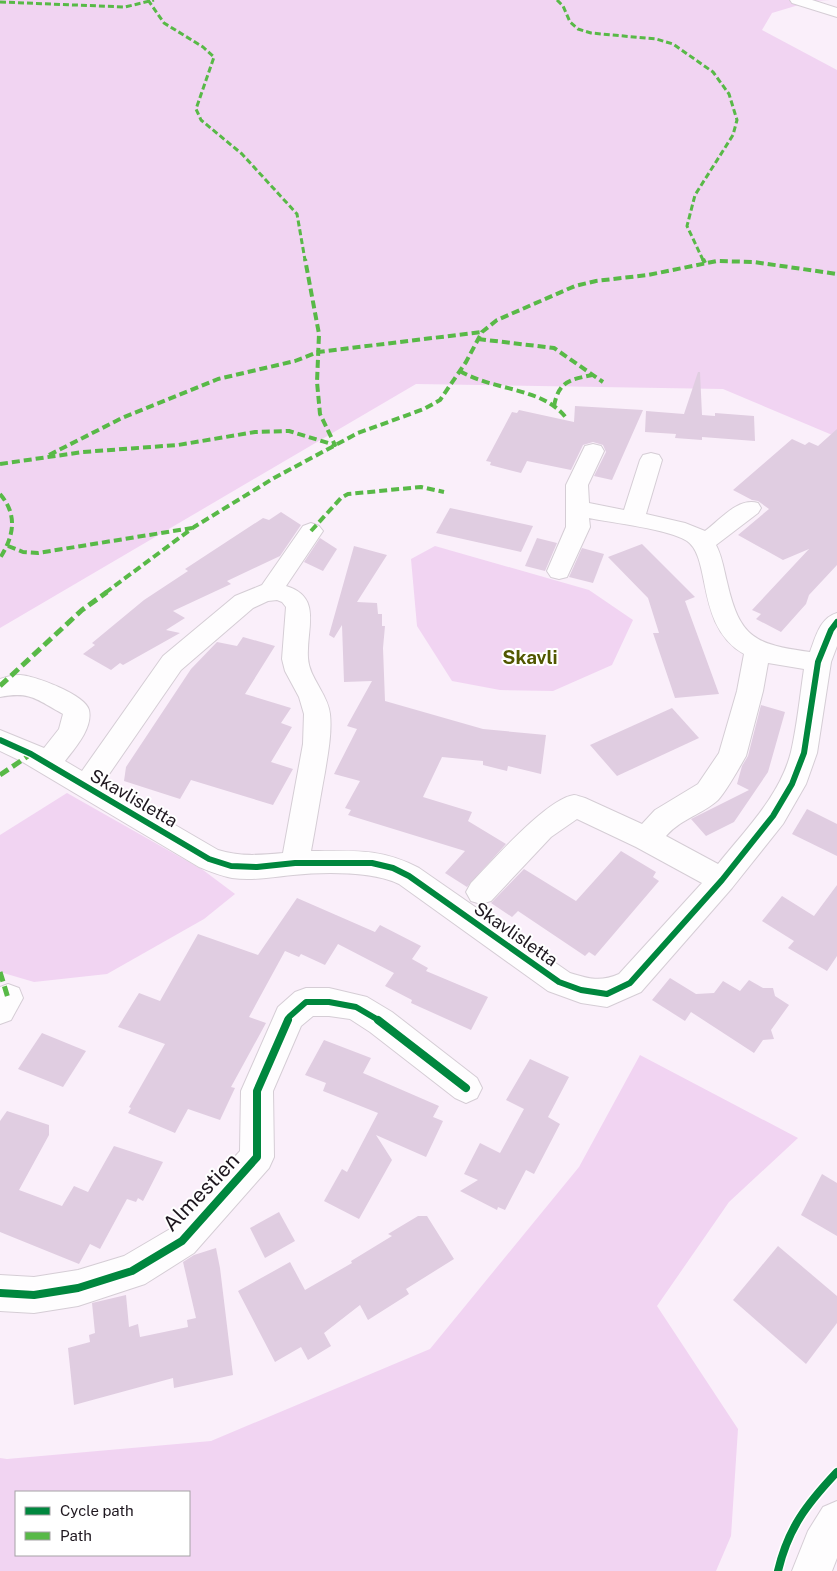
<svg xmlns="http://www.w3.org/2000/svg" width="837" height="1571" font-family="'Public Sans',sans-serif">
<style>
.green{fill:#f1d4f2;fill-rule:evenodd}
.building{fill:#e0cde1}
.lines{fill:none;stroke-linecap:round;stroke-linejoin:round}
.minor-casing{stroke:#d5cdd5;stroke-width:2}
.minor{fill:#fefdfe;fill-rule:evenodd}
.quiet-far2{stroke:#58b947;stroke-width:3;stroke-dasharray:6 3;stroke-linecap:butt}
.quiet-far1{stroke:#58b947;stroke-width:4;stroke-dasharray:8 4;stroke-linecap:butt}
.quiet{stroke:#58b947;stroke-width:5;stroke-dasharray:10 5;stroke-linecap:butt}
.cycleway-far1-casing{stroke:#fff;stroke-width:9}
.cycleway-casing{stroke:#fff;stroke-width:11}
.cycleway-far1{stroke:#00873e;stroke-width:6}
.cycleway{stroke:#00873e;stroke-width:8}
.labels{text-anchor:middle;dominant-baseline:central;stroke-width:4;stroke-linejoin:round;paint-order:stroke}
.street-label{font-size:18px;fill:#1e171f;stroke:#fff}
.neighbourhood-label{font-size:19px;font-weight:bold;fill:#515700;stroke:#fff}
.near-street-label{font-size:21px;fill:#1e171f;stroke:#fff}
</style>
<rect width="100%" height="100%" fill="#faeffa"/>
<g class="green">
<polygon points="0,0 830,0 812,1 772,13 762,30 837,70 837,437 723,389 416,384 0,628"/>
<polygon points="435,546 589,590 633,620 612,665 553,691 500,690 452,681 417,626 411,559"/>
<polygon points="67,793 203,870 235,894 204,919 107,974 34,982 0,972 0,835"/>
<path d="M640 1055 798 1138 729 1202 657 1306 738 1429 731 1536 716 1571H0V1458L7 1459 211 1441 430 1349 579 1167ZM16 1492H189V1555H16Z"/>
</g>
<g class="building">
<polygon points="698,372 700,372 702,415 715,416 715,413 754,416 755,441 702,437 702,440 675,438 676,434 645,432 646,411 684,414"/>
<polygon points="575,406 643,410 612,480 594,476 606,452 603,445 593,442 583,445 571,470 527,461 521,473 490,465 491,462 486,461 512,412 517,413 519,410 574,422"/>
<polygon points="837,429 837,565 809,595 806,604 781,632 756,619 761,614 752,610 809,549 783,560 738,535 769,509 758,501 752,500 733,490 792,439 805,445 809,442 818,446"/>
<polygon points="450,508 492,517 533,526 521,552 436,533"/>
<polygon points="281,512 301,525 280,556 227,581 231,584 173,611 185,618 166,630 180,633 123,665 120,663 111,670 83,654 95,645 92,643 144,600 188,571 185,569 263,518 269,520"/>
<polygon points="320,538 337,549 323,571 304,562"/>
<polygon points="537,538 557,543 545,571 525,566"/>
<polygon points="642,544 695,597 685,601 719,694 675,698 653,633 659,633 648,598 608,557"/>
<polygon points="354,546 387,555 357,602 377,603 378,614 382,614 382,626 385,626 383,648 385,701 483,729 546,735 541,774 508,766 507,771 483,765 483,761 442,757 423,797 472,812 468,821 506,844 467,887 445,873 465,851 348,815 351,810 345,808 360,781 334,774 357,729 347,726 372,681 344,682 342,625 334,638 329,635"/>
<polygon points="582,548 604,554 593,583 569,577"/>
<polygon points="243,637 275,646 245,694 291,708 281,723 292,727 271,762 293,769 273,805 191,780 180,799 124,781 126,767 191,669 217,642 237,646"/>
<polygon points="761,705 785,712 768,772 734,822 706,836 691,819 749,790 737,784 742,766 748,756"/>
<polygon points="672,708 699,738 617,776 590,745"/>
<polygon points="807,809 837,824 837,856 792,834"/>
<polygon points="621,851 656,872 653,877 659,881 595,956 589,952 585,956 518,911 512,917 491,903 524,869 576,901"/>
<polygon points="837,885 837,956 827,971 788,948 794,941 762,921 782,896 814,916"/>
<polygon points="297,898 375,932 380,925 421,946 412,959 428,968 426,971 488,997 471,1030 411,1003 412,1000 385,986 394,973 338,944 325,965 301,954 299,957 285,951 249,1017 266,1023 231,1087 235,1088 220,1120 188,1109 175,1133 128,1113 131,1108 129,1107 165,1044 118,1027 139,993 160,1001 198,934 258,955"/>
<polygon points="670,978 696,994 714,993 723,981 740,991 749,980 763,988 773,988 775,996 789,1005 771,1030 774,1039 763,1040 754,1053 691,1012 685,1021 652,1000"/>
<polygon points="42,1033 86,1051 63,1087 18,1069"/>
<polygon points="324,1040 371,1058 363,1073 439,1106 433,1117 443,1121 426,1157 376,1135 392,1160 359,1219 324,1201 342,1169 347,1172 378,1113 323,1091 326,1083 305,1075"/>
<polygon points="530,1059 569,1077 548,1117 560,1124 534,1174 526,1170 505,1210 498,1207 497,1210 460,1191 478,1180 464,1174 480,1143 500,1153 524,1109 506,1100"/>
<polygon points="7,1111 49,1125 49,1135 19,1190 62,1206 74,1186 88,1192 114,1146 163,1162 143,1201 138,1198 136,1202 127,1199 100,1249 90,1244 79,1264 0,1232 0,1121"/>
<polygon points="822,1174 837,1183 837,1236 801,1215"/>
<polygon points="279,1212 295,1241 265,1258 250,1228"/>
<polygon points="418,1216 427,1216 454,1259 406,1289 409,1294 368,1320 360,1305 324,1333 331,1346 308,1360 301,1347 275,1362 238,1291 290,1262 305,1290 352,1263 351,1261 392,1236 388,1234"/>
<polygon points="778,1246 837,1296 837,1323 806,1364 733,1300"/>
<polygon points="216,1248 220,1268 233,1375 174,1388 173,1378 74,1405 68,1348 90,1342 89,1335 95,1333 92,1303 126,1295 129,1327 138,1324 140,1337 188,1327 187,1320 196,1318 183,1262 194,1255"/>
</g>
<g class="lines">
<defs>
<g id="minor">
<polygon points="790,0 812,0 837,8 837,17 792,3"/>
<path d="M593 444 601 446 604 451 588 485 589 503 624 510 640 460 643 455 651 453 659 455 662 460 646 514 685 523 705 531C720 520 738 497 758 503L761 508 758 513 716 545C722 556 724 570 727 582 740 639 755 644 810 652 816 636 820 618 837 613V646L831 662 817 753 806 784 783 824 732 888 641 992 607 1007 581 1003 548 991 399 884C372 871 323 872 293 875 273 877 252 881 232 878 221 876 209 871 199 867L21 761 0 751V730L44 748 59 729 63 714C37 700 31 691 0 697V679C6 677 13 675 19 675 34 675 86 695 89 710 93 728 75 748 65 761L82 771 163 656 235 596 262 585 303 526 311 523 319 526 323 531 286 586C323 597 306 629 308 658 309 678 328 694 330 714 332 733 328 753 325 772 320 798 316 825 311 851 353 851 381 848 419 868L570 973C589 979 601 982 619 974L702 883 636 847 577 819 551 837 491 901 481 904 471 901 466 892 471 883C491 863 546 799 574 795 577 795 581 797 585 798L642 824 655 810 698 784 719 753 737 691 744 654C695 626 712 558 687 541 668 529 613 523 589 518L590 527 567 577 559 579 551 577 547 571 566 527V485L585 446ZM277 600 282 602 286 607 282 659 285 671 299 697 304 714 303 744 283 853C261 855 240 857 218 850L103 783 181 670 253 608 268 601ZM768 663 804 669C800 696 797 726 791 752 780 796 745 830 718 864L666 836C682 818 703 814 718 800 727 790 739 768 746 756L763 691Z"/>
<polygon points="8,984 19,988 23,998 11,1020 0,1024 0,987"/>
<polygon points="306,988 329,988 367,997 392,1012 477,1078 482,1088 477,1098 466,1103 455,1098 370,1032 350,1019 329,1016 313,1016 301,1026 273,1091 274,1157 269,1168 194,1253 145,1284 78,1306 34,1313 0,1311 0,1275 34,1277 78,1270 124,1256 170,1229 240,1151 241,1091 278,1007 295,992"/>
<polygon points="837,1501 837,1558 832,1571 792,1571 808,1531 823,1507"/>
</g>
</defs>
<use href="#minor" class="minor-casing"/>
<use href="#minor" class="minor"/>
<g class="quiet-far2">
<polyline points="148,0 164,23 203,47 214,57 196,109 201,120 242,154 297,214 305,260"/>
<polyline points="557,0 563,6 570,22 578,29 591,33 656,39 673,44 713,72 729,94 737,120 733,135 695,195 687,226 703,260"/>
<polyline points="0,2 125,7 154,0"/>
</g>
<g class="quiet-far1">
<polyline points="703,259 705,263"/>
<polyline points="478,339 554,348 603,382"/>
<path d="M460 371C493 391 544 387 567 419"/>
<path d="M554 406C559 381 569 380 592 375"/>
<polyline points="49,455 122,418 218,379 295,361 318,352 482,332"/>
<polyline points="0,464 83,452 178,445 255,432 289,431 335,445 320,414 317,382 319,334 305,259"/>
<path d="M0 494C18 515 14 536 0 558"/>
<polyline points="311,531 341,498 348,494 421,487 444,492"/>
<polyline points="8,546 23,552 38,553 192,528"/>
<polyline points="105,593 194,527 274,478 358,433 424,409 440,400 466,362 482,332 497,320 575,286 596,281 648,275 717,261 754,262 837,274"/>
</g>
<g class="quiet">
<polyline points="0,686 82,610 107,592"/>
<polyline points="0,775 31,754"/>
<polyline points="0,972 8,998"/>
</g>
<defs>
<g id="cycleway-far1">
<polyline points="0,740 31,754 209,859 231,866 257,867 295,863 372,863 393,868 409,876 559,982 581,990 607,994 630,983 722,880 773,816 792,784 804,753 818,662 831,630 837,622"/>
<polyline points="287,1021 289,1017 306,1002 329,1002 356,1007 380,1021"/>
</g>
<g id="cycleway">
<polyline points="378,1020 466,1088"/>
<polyline points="0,1293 34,1295 78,1288 132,1271 182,1241 257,1157 257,1091 288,1020"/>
<path d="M778 1571C788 1528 807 1504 837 1472"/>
</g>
</defs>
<use href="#cycleway-far1" class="cycleway-far1-casing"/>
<use href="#cycleway" class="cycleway-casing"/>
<use href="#cycleway-far1" class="cycleway-far1"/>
<use href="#cycleway" class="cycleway"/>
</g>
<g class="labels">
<g class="street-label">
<text transform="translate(134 798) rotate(30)">Skavlisletta</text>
<text transform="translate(516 934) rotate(35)">Skavlisletta</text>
</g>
<g class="neighbourhood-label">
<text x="530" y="657">Skavli</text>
</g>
<g class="near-street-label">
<text transform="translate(201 1192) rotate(-46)">Almestien</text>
</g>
</g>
<rect x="15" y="1491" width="175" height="65" fill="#ffffff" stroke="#a5a2a5"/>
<rect x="25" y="1507" width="25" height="8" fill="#00873e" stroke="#a5a2a5"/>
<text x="60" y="1516" font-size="15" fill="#1e171f">Cycle path</text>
<rect x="25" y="1532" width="25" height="8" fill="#58b947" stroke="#a5a2a5"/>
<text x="60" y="1541" font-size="15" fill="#1e171f">Path</text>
</svg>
